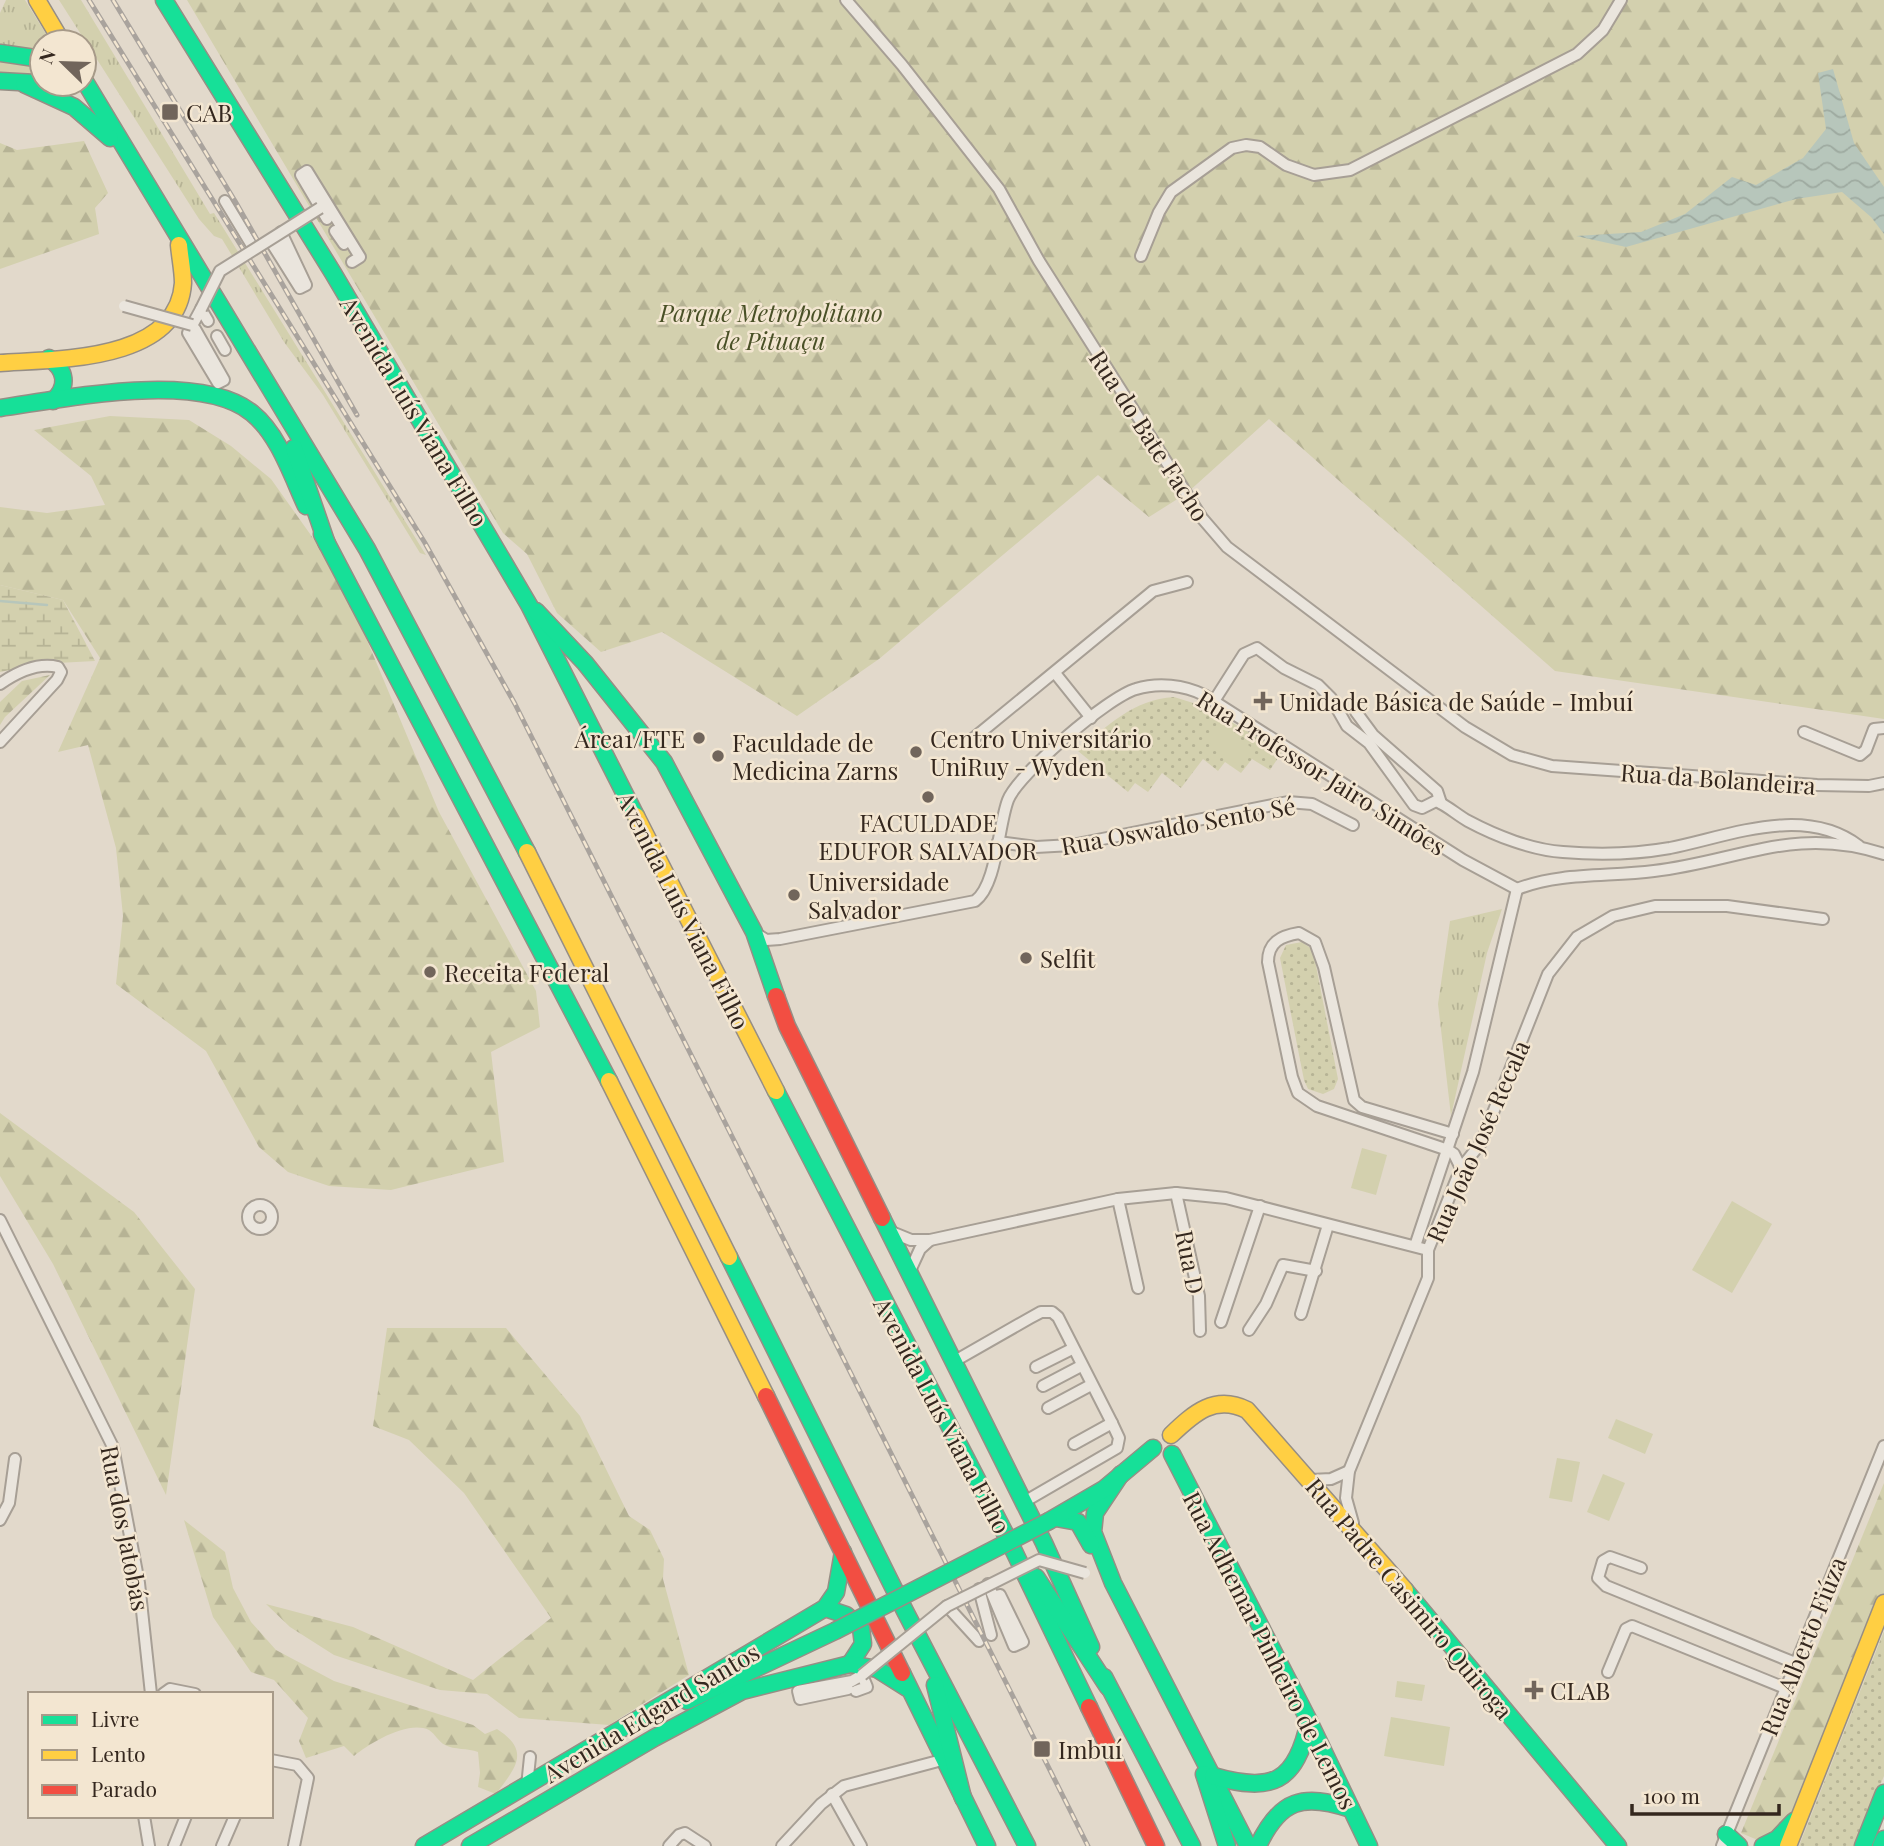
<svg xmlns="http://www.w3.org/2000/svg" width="1884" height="1846" font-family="'Playfair Display',serif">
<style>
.grass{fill:url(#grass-tufts)}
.forest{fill:url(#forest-firs)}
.wetland{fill:url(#wetland-marsh)}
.park{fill:url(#park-dots)}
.pitch{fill:#d3d0ae}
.water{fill:url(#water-waves)}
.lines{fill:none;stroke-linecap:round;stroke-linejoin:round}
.stream{stroke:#b7c6bb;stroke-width:2.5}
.street-casing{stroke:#a79f95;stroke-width:14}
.fast-casing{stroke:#968e85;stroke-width:19}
.slow-casing{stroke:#968e85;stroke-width:19}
.jam-casing{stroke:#968e85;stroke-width:19}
.street{stroke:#eae5dd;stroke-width:10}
.fast{stroke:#16e098;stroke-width:16}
.slow{stroke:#ffcf43;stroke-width:16}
.jam{stroke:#f24e42;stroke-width:16}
.rail-casing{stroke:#a9a39d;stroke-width:5}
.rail{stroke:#f3e6d1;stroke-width:2.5;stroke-dasharray:8;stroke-linecap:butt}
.street-bridge-casing{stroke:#a79f95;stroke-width:14;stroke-linecap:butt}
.fast-bridge-casing{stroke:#968e85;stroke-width:19;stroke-linecap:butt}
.street-bridge{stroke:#eae5dd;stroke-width:10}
.fast-bridge{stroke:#16e098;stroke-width:16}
.poi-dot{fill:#71655b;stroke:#f3e6d1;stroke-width:2.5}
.labels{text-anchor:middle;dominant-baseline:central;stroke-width:5;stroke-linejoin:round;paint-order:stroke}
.poi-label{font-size:24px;fill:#34271e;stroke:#f3e6d1;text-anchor:start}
.park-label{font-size:24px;font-style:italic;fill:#495026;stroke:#f3e6d1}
.street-label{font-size:24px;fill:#34271e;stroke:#f3e6d1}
</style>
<defs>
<pattern id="grass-tufts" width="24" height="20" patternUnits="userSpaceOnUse" patternTransform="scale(1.75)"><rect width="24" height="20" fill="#d3d0ae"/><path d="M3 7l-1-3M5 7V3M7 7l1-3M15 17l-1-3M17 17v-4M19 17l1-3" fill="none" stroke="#b6b395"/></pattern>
<pattern id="forest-firs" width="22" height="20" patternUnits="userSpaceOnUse" patternTransform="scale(1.75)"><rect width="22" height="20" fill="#d3d0ae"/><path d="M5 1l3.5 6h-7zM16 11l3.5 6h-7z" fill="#b6b395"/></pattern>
<pattern id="wetland-marsh" width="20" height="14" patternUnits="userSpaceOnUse" patternTransform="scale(1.75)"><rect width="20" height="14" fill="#d3d0ae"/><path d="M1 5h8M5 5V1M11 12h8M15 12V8" fill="none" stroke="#b6b395"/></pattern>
<pattern id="park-dots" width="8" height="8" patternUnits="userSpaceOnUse" patternTransform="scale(1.75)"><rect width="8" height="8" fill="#d3d0ae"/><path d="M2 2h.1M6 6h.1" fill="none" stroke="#b6b395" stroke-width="1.8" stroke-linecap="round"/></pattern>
<pattern id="water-waves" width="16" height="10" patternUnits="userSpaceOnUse" patternTransform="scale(1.75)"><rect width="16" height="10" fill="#b7c6bb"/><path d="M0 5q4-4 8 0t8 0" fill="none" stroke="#9eaaa0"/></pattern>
</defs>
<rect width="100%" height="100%" fill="#e2d9cb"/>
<g class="grass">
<polygon points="6,0 25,0 51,42 42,42 42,50 0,45 0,13"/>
<polygon points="59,0 81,0 210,214 214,213 426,555 420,553 323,395 284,342 222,239 214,236 199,219"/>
<polygon points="0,59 42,65 42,81 0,75"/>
<polygon points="1502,909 1487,953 1451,1116 1438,1004 1450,921"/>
</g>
<g class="forest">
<polygon points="187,0 1884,0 1884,719 1555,671 1269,419 1187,493 1149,517 1098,475 879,659 797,716 662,632 601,652 557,613 527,554 503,533"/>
<polygon points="84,141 108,193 95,208 99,234 0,269 0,143 17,150"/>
<polygon points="110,416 189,420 231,446 271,479 320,548 361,626 439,812 536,991 540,1027 491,1052 504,1162 391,1190 329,1186 288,1172 259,1147 206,1051 116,984 123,916 116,848 88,745 58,752 100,658 63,600 0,585 0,507 47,513 105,505 91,476 34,430"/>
<polygon points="50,675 5,717 0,725 0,702 22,681"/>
<polygon points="0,1113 134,1212 195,1289 166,1495 53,1264 0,1176"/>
<polygon points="387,1328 506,1328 580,1416 629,1516 650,1530 664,1559 663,1579 689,1675 609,1725 519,1718 487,1694 440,1690 334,1655 290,1627 266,1604 353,1627 473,1680 551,1618 464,1493 409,1440 373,1426"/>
<polygon points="1884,1483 1884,1599 1796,1807 1776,1833 1760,1841 1741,1833"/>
<path d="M184 1520 225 1552 233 1588 251 1622 276 1650 334 1681 473 1725 485 1734 497 1729C531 1751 516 1767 496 1794L478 1787 480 1773 478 1752C468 1748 454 1750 445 1745 439 1742 435 1734 429 1730 408 1720 370 1743 354 1756L344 1746 306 1758 299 1741 308 1718 274 1680 251 1672 213 1617Z"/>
</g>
<polygon class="wetland" points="0,585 63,600 95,661 39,664 0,672"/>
<g class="park">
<path d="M1174 697 1206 707 1282 752 1270 770 1252 759 1241 773 1225 762 1218 771 1203 759 1181 788 1162 773 1148 792 1135 783 1128 792 1078 751C1108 725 1133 700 1174 697Z"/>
<polygon points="1302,942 1313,950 1338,1079 1334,1089 1323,1094 1308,1089 1304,1080 1280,958 1286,945"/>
<polygon points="1884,1631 1884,1776 1855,1846 1799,1846"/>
</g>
<g class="pitch">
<polygon points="1219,723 1252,748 1239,766 1206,740"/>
<polygon points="1362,1148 1387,1155 1376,1195 1351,1188"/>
<polygon points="1732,1201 1772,1224 1732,1293 1692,1270"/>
<polygon points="1616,1419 1653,1434 1645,1454 1608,1438"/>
<polygon points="1557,1458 1580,1462 1572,1502 1549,1498"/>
<polygon points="1603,1474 1625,1483 1609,1521 1587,1512"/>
<polygon points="1397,1681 1425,1685 1422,1701 1395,1697"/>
<polygon points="1391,1717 1450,1727 1444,1766 1384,1756"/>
</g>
<polygon class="water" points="1833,69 1854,143 1884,187 1884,234 1871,217 1842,192 1796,199 1626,247 1576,236 1641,232 1685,214 1732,177 1756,185 1803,158 1826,129 1818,73"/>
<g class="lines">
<polyline class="stream" points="0,601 47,605"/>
<defs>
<g id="street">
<polyline points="846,0 902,65 999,189 1039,261 1202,518 1227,547 1465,727 1512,755 1552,766 1817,785 1869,786 1884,783"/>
<polyline points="225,201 254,249"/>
<polyline points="327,219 301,175 307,171 360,257 352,262"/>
<polyline points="335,231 344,244"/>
<polyline points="281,232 306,285 300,288 273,245 279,242 297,275"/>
<polyline points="1141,256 1159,212 1171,192 1232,148 1246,145 1260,147 1286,165 1314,175 1350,170 1577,54 1603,30 1621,0"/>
<polyline points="201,309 188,333 218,383 224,380 195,329 191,332 215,373"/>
<polyline points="201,309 208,321"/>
<polyline points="217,336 225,350"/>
<polyline points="1055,673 1091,718"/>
<path d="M0 684C17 672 37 662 58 667L61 672 57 680 0 742"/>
<path d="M1214 701 1244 654 1257 648 1284 668 1318 685 1331 698 1347 726 1369 743 1414 805 1422 808 1436 801C1448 806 1457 815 1468 821 1496 836 1532 850 1563 852 1598 855 1636 854 1670 848 1730 836 1804 804 1859 846"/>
<polyline points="1356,712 1373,735 1437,791 1441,803"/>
<polyline points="1804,732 1860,755 1866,750 1874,729 1884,728"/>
<polyline points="969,742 1153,591 1187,582"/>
<polyline points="998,842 1036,847 1072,845 1288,802 1312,804 1353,825"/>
<path d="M1517 889C1561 872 1608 877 1654 871 1739 861 1795 825 1884 854"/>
<path d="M754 932 766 940 780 939 975 901C997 885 998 826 1008 800 1018 774 1108 697 1136 689 1158 682 1184 685 1204 695L1463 860 1517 889"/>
<path d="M1453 1134 1362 1107 1354 1100 1324 967 1315 942 1299 933C1281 936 1268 942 1268 962L1292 1077 1298 1093 1317 1106 1448 1150 1454 1154 1461 1168"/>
<polyline points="1176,1193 1199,1296 1200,1331"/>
<polyline points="1118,1199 1138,1288"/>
<circle cx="260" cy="1217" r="12"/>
<polyline points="0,1220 113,1447 139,1583 151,1694"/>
<polyline points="889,1231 911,1240 930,1240 1118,1199 1176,1193 1226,1198 1428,1250"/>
<polyline points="1415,1246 1473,1072 1517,889"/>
<polyline points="909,1273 920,1249 930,1240"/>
<polyline points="1301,1314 1328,1225"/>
<polyline points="1221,1322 1260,1206"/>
<polyline points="1249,1330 1266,1304 1283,1265 1316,1271"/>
<polyline points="953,1362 1030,1318 1041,1312 1052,1312 1058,1317 1112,1423 1119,1438 1117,1448 1024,1502"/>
<polyline points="1036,1367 1072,1349"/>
<polyline points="1043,1386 1081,1366"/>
<polyline points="1048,1408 1091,1385"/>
<polyline points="1074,1444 1112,1423"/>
<polyline points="1311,1480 1331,1479 1349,1471"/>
<polyline points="0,1520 9,1503 15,1459"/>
<polyline points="1353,1523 1346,1498 1349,1471 1428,1278 1428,1250 1461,1168 1481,1143 1548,974 1577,937 1613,916 1655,906 1727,906 1823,919"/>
<polyline points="1641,1568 1610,1557 1603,1561 1598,1578 1606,1586 1795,1663"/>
<polyline points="988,1584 1014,1646 1023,1642 1000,1595 996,1596 1015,1641 1018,1640 998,1596"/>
<polyline points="979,1589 991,1635"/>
<polyline points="947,1606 979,1641"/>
<polyline points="1608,1672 1626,1629 1632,1626 1785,1688"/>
<polyline points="816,1693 847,1686 848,1689 800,1699 798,1691 852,1681 862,1675 867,1687 856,1691"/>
<polyline points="163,1694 170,1689 195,1694"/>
<polyline points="271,1760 297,1765 308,1778 294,1846"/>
<polyline points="527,1786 530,1757"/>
<polyline points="832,1794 861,1846"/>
<polyline points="144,1816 149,1846"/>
<polyline points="174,1846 186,1816"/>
<polyline points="222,1846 235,1816"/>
<polyline points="669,1846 679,1835 685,1833 705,1846"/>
<polyline points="782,1846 821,1804 844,1786 942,1760"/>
<polyline points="1722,1846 1884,1446"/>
</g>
<g id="fast">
<polyline points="164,0 333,273 529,605 636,816"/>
<polyline points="0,53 42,59"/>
<polyline points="84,80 367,549 527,852"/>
<polyline points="0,81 36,83"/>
<polyline points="24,84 74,107 110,138"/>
<path d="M49 358C66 370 69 386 53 401"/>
<path d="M0 408C64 399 199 370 252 413 279 435 292 476 306 506"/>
<polyline points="294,448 327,544"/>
<polyline points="322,534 609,1081"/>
<polyline points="536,611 585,663 664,762 754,932 776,996"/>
<polyline points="776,1091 1011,1545 1089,1707"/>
<polyline points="882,1218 1044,1543 1091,1647"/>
<polyline points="729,1257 905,1611 1027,1846"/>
<polyline points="1172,1454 1309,1721 1369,1846"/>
<polyline points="1121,1474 1095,1513 1093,1532 1113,1583 1248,1846"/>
<polyline points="1056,1518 1078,1522 1091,1545"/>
<polyline points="1049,1521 1104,1489 1153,1448"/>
<polyline points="1036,1577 1108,1687"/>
<polyline points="1405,1590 1618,1846"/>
<polyline points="825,1608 846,1615 861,1628 863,1644 850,1664"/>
<polyline points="902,1673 987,1846"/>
<polyline points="1104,1677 1192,1846"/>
<polyline points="935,1685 963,1798"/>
<polyline points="687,1701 835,1631"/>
<polyline points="1204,1774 1227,1846"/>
<path d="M1213 1776C1272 1793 1296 1783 1309 1721"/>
<polyline points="1726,1834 1739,1846"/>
<polyline points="424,1846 825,1608 836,1592 843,1552"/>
<polyline points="470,1846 654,1738 742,1691 850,1664 877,1669 907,1688"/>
<path d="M1258 1846C1280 1799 1303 1793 1351 1809"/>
<polyline points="1763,1846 1777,1839 1794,1821"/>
<polyline points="1863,1846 1884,1793"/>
<polyline points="1881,1846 1884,1839"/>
</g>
<g id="slow">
<polyline points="37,0 62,42"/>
<path d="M0 363C57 359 178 362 183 283 183 271 180 257 179 245"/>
<polyline points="636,816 776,1091"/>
<polyline points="527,852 729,1257"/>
<polyline points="609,1081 766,1396"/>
<path d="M1171 1435C1194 1413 1215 1394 1247 1410L1405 1590"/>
<polyline points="1788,1846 1884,1603"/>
</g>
<g id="jam">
<polyline points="776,996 787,1026 882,1218"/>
<polyline points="766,1396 902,1673"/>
<polyline points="1089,1707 1156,1846"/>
</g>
</defs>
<use href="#street" class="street-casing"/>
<use href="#fast" class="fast-casing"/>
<use href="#slow" class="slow-casing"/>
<use href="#jam" class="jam-casing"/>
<use href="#street" class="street"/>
<use href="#fast" class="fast"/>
<use href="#slow" class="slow"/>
<use href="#jam" class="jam"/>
<defs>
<g id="rail">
<polyline points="89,0 425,543 515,704 1088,1846"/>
<polyline points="113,0 235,201 357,415"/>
</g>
</defs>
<use href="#rail" class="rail-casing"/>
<use href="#rail" class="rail"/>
<defs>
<g id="street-bridge">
<polyline points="124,306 192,325"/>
<polyline points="201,309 220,271 320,208"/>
<polyline points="862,1675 947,1606 1039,1560 1085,1573"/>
</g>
<polyline id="fast-bridge" points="835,1631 1049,1521"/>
</defs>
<use href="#street-bridge" class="street-bridge-casing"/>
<use href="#fast-bridge" class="fast-bridge-casing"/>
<use href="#street-bridge" class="street-bridge"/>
<use href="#fast-bridge" class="fast-bridge"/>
</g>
<g class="poi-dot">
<rect x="161" y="103" width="18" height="18" rx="3.5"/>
<path d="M1259.5 690.5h7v7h7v7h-7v7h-7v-7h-7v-7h7z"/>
<circle cx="699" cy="738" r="7"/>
<circle cx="916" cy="752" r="7"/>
<circle cx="718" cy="756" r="7"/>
<circle cx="928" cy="797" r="7"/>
<circle cx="794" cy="895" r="7"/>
<circle cx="1026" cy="958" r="7"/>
<circle cx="430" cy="972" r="7"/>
<path d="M1530.5 1679.5h7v7h7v7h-7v7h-7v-7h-7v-7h7z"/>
<rect x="1033" y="1740" width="18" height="18" rx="3.5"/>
</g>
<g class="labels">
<g class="poi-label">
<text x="186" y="112">CAB</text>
<text x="1279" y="701">Unidade Básica de Saúde - Imbuí</text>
<text x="685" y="738" text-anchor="end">Área1/FTE</text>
<text x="930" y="738">Centro Universitário<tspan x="930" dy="28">UniRuy - Wyden</tspan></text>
<text x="732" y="742">Faculdade de<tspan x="732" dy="28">Medicina Zarns</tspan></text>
<text x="928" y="822" text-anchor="middle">FACULDADE<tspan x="928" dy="28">EDUFOR SALVADOR</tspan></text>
<text x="808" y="881">Universidade<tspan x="808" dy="28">Salvador</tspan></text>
<text x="1040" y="958">Selfit</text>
<text x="444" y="972">Receita Federal</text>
<text x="1550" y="1690">CLAB</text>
<text x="1058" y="1749">Imbuí</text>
</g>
<g class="park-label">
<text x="771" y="312">Parque Metropolitano<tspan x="771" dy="28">de Pituaçu</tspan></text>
</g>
<g class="street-label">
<text transform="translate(415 411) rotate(59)">Avenida Luís Viana Filho</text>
<text transform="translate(1150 435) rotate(57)">Rua do Bate Facho</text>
<text transform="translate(1322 772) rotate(32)">Rua Professor Jairo Simões</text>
<text transform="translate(1718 778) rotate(4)">Rua da Bolandeira</text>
<text transform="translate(1178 825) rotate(-10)">Rua Oswaldo Sento Sé</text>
<text transform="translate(684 910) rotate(63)">Avenida Luís Viana Filho</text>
<text transform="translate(1477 1141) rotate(-66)">Rua João José Recala</text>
<text transform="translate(1191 1262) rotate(79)">Rua D</text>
<text transform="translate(943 1415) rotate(62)">Avenida Luís Viana Filho</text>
<text transform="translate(126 1528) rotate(79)">Rua dos Jatobás</text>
<text transform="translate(1410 1598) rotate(50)">Rua Padre Casimiro Quiroga</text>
<text transform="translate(1802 1646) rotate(-68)">Rua Alberto Fiúza</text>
<text transform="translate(1271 1650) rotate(63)">Rua Adhemar Pinheiro de Lemos</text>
<text transform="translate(651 1712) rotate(-31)">Avenida Edgard Santos</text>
</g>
</g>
<rect x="28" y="1692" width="245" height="126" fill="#f3e6d1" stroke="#a79a89" stroke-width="2"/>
<rect x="42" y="1715" width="35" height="10" fill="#16e098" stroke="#a79a89" stroke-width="2"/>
<text x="91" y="1727" font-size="21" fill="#34271e">Livre</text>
<rect x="42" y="1750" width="35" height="10" fill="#ffcf43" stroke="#a79a89" stroke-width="2"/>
<text x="91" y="1762" font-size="21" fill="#34271e">Lento</text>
<rect x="42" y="1785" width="35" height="10" fill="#f24e42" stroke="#a79a89" stroke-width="2"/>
<text x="91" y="1797" font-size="21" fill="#34271e">Parado</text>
<g transform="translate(63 63) rotate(293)"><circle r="33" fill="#f3e6d1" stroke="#a79a89" stroke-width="2"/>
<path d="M0-5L12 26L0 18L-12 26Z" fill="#71655b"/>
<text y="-10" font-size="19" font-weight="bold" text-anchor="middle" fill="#34271e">N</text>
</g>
<path d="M1632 1804v10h147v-10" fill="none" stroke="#34271e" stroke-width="3.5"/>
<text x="1643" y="1804" font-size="21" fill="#34271e" stroke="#f3e6d1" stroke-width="5" paint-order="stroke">100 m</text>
</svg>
